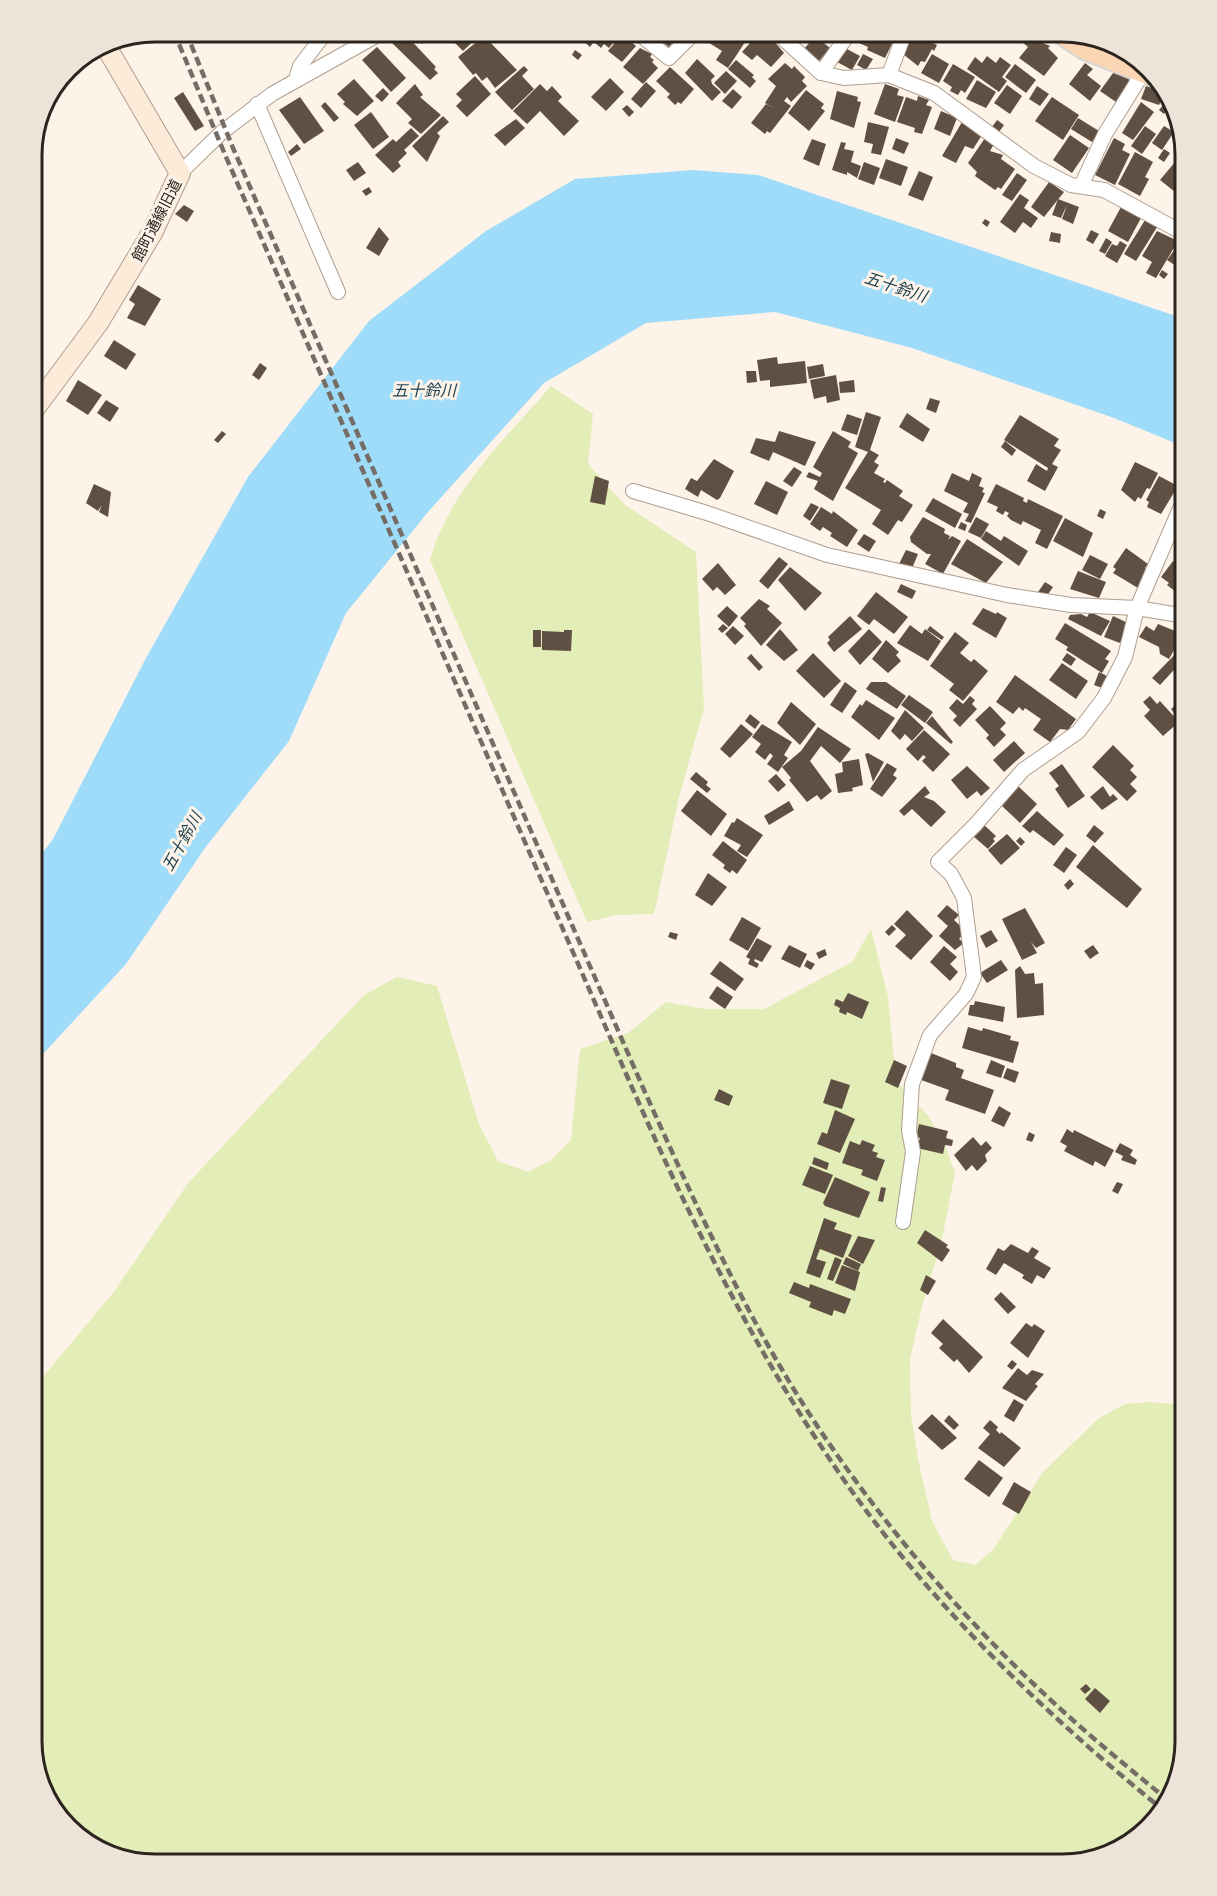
<svg xmlns="http://www.w3.org/2000/svg" width="1217" height="1896" font-family="Commissioner,'Noto Sans JP',sans-serif">
<style>
.green{fill:#e2edb7}
.water{fill:#9edcf9}
.building{fill:#604f43}
.lines{fill:none;stroke-linecap:round;stroke-linejoin:round}
.street-casing{stroke:#af9e8f;stroke-width:16}
.secondary-casing{stroke:#af9e8f;stroke-width:22}
.primary-casing{stroke:#d5d3d2;stroke-width:26}
.street{stroke:#fff;stroke-width:14}
.secondary{stroke:#fdebda;stroke-width:20}
.primary{stroke:#fbd6b4;stroke-width:22}
.rail{stroke:#756d65;stroke-width:4.5;stroke-dasharray:9 4.5;stroke-linecap:butt}
.labels{text-anchor:middle;dominant-baseline:central;stroke-width:6;stroke-linejoin:round;paint-order:stroke}
.street-label{font-size:15px;fill:#2c251f;stroke:#fef3e9}
.water-label{font-size:16px;font-style:italic;fill:#1c4050;stroke:#fef3e9}
.rim{fill:none;stroke:#2c251f;stroke-width:3}
</style>
<rect width="100%" height="100%" fill="#fef3e9"/>
<g class="green">
<path d="M551 386 593 414 588 464 625 505 696 552 704 708 679 797 654 914 617 915 587 922 430 560C449 491 505 439 551 386Z"/>
<polygon points="871,929 888,997 896,1081 929,1117 945,1145 955,1173 941,1244 922,1306 910,1359 911,1415 918,1459 932,1521 953,1560 975,1565 993,1550 1043,1472 1099,1418 1125,1404 1148,1402 1185,1405 1185,1741 1169,1803 1117,1852 1062,1864 148,1864 87,1844 44,1796 32,1741 32,1390 113,1293 189,1182 364,995 397,977 437,986 479,1124 498,1161 528,1172 551,1160 571,1140 580,1049 628,1033 666,1002 705,1009 764,1009 852,962"/>
</g>
<polygon class="water" points="693,170 758,175 1185,319 1185,447 1114,418 912,348 775,312 646,323 544,383 428,512 346,613 289,741 205,848 126,964 32,1066 32,867 53,839 146,658 248,477 369,321 486,231 575,179"/>
<g class="building">
<polygon points="413,32 435,32 422,44"/>
<polygon points="444,32 477,32 480,35 463,51"/>
<polygon points="550,32 556,33 551,42 545,38"/>
<polygon points="573,32 601,32 590,47"/>
<polygon points="603,32 614,32 619,35 609,48 604,44 601,48 595,43"/>
<polygon points="669,32 680,33 669,47 661,41"/>
<polygon points="706,32 749,32 751,33 728,68 716,60 722,51 706,41 709,38 704,35"/>
<polygon points="829,32 838,32 834,39 828,35"/>
<polygon points="864,32 882,32 895,38 885,58 867,50 868,47 859,43"/>
<polygon points="914,32 920,33 918,36 937,45 934,51 932,49 925,62 921,61 918,66 903,54"/>
<polygon points="926,32 944,32 936,43 924,34"/>
<polygon points="1028,32 1048,32 1040,42 1050,46 1048,48 1058,58 1044,76 1019,58 1028,47 1021,41"/>
<polygon points="400,33 404,37 406,35 436,67 434,69 438,73 430,80 391,42"/>
<polygon points="759,33 765,39 769,35 784,53 771,67 757,55 752,60 742,52"/>
<polygon points="622,34 636,46 622,62 608,51"/>
<polygon points="484,36 517,70 495,88 487,77 482,81 476,73 473,75 458,57"/>
<polygon points="815,36 830,48 819,61 804,49"/>
<polygon points="377,47 406,78 391,92 362,60"/>
<polygon points="640,48 652,54 650,57 654,60 652,62 658,68 643,84 623,67"/>
<polygon points="845,48 860,56 852,70 837,62"/>
<polygon points="575,50 582,55 578,60 572,55"/>
<polygon points="863,54 873,59 866,70 857,65"/>
<polygon points="932,54 949,64 939,83 921,73"/>
<polygon points="987,56 996,63 1000,57 1011,65 1002,77 1007,81 999,92 967,69 975,57 982,63"/>
<polygon points="697,59 715,76 711,80 712,84 721,92 712,101 685,73"/>
<polygon points="736,60 754,75 752,77 756,81 750,88 728,69"/>
<polygon points="785,63 792,69 794,66 805,77 802,81 807,86 791,102 787,97 784,101 791,106 770,133 767,131 765,134 751,123 766,104 774,108 765,103 776,86 768,79"/>
<polygon points="1085,63 1093,69 1087,75 1101,86 1090,101 1069,84"/>
<polygon points="953,64 975,77 965,93 961,90 958,95 950,91 952,87 943,81"/>
<polygon points="1015,64 1036,80 1026,93 1005,77"/>
<polygon points="524,66 528,70 522,76 534,89 512,110 495,92"/>
<polygon points="670,67 694,89 681,104 678,102 675,105 667,97 670,94 656,81"/>
<polygon points="1116,69 1130,80 1116,102 1100,91"/>
<polygon points="726,71 737,81 725,94 714,83"/>
<polygon points="475,76 491,94 467,117 456,106 462,100 456,94"/>
<polygon points="610,78 624,92 606,111 591,97"/>
<polygon points="354,79 374,101 357,116 343,104 345,102 337,94"/>
<polygon points="977,80 996,92 986,108 966,99"/>
<polygon points="646,82 656,91 641,108 631,99"/>
<polygon points="415,84 423,95 420,97 441,115 421,134 408,123 412,119 396,103"/>
<polygon points="540,84 547,91 552,86 562,97 558,101 579,121 564,136 540,111 527,124 513,111"/>
<polygon points="885,84 899,89 897,95 904,97 895,122 874,114"/>
<polygon points="1007,85 1022,96 1010,114 994,103"/>
<polygon points="1037,86 1049,94 1040,106 1029,99"/>
<polygon points="1146,86 1165,92 1174,105 1161,101 1159,105 1141,99"/>
<polygon points="383,88 389,94 382,102 375,96"/>
<polygon points="733,89 742,97 732,109 722,101"/>
<polygon points="806,90 824,104 821,108 825,111 809,131 788,113"/>
<polygon points="837,91 858,97 857,101 861,102 854,128 830,119"/>
<polygon points="183,92 204,126 195,131 174,98"/>
<polygon points="918,96 929,100 926,105 932,107 922,134 914,132 915,128 897,122 906,97 917,101"/>
<polygon points="300,97 324,131 304,144 279,110"/>
<polygon points="1052,97 1079,115 1063,140 1035,121"/>
<polygon points="325,102 339,118 334,122 321,106"/>
<polygon points="1141,102 1154,112 1133,140 1122,133"/>
<polygon points="1164,104 1169,107 1164,114 1159,110"/>
<polygon points="627,105 634,112 629,117 622,109"/>
<polygon points="941,111 957,118 950,136 934,129"/>
<polygon points="371,112 389,137 373,149 354,125"/>
<polygon points="443,116 449,122 437,133 440,136 427,162 412,146"/>
<polygon points="1078,118 1099,131 1092,142 1071,129"/>
<polygon points="516,119 525,128 505,146 494,135"/>
<polygon points="997,120 1004,125 999,132 992,127"/>
<polygon points="868,122 889,127 881,155 871,153 873,144 864,142"/>
<polygon points="962,122 982,135 973,149 965,146 956,163 942,156"/>
<polygon points="1145,126 1156,134 1142,154 1131,146"/>
<polygon points="1164,126 1174,132 1162,150 1152,143"/>
<polygon points="411,128 419,136 404,150 407,153 398,162 401,166 393,173 375,155 393,139 396,142"/>
<polygon points="1070,135 1089,148 1072,173 1053,160"/>
<polygon points="896,138 909,143 904,154 892,149"/>
<polygon points="985,138 994,144 990,151 1003,155 1001,159 1015,169 1001,189 998,187 995,190 975,176 977,172 968,163"/>
<polygon points="1114,138 1125,144 1122,150 1130,154 1115,185 1095,175"/>
<polygon points="812,139 826,144 819,166 803,159"/>
<polygon points="841,142 846,143 844,149 854,151 851,162 861,166 857,178 847,172 847,175 832,170"/>
<polygon points="297,144 301,149 291,156 288,152"/>
<polygon points="1164,149 1170,153 1164,162 1158,158"/>
<polygon points="1135,152 1153,162 1145,177 1149,179 1140,196 1118,184"/>
<polygon points="886,159 908,167 901,186 879,178"/>
<polygon points="358,162 366,173 354,181 346,170"/>
<polygon points="864,162 880,168 874,185 858,179"/>
<polygon points="1175,162 1185,168 1185,200 1160,180"/>
<polygon points="919,171 933,177 923,201 908,195"/>
<polygon points="1017,173 1027,180 1012,201 1002,195"/>
<polygon points="1049,182 1064,192 1044,217 1031,207"/>
<polygon points="369,187 372,192 366,196 362,191"/>
<polygon points="1020,194 1029,200 1024,208 1038,218 1031,228 1023,222 1015,233 1000,222"/>
<polygon points="1058,199 1079,207 1073,224 1062,219 1067,205 1061,218 1052,215"/>
<polygon points="184,205 194,211 187,222 175,214"/>
<polygon points="1121,207 1135,212 1141,218 1128,242 1108,231"/>
<polygon points="1147,217 1159,224 1136,261 1124,254"/>
<polygon points="985,219 990,222 987,227 982,223"/>
<polygon points="379,227 389,239 379,256 366,248"/>
<polygon points="1091,230 1099,234 1093,244 1086,240"/>
<polygon points="1157,231 1178,241 1156,278 1146,273 1152,262 1142,256"/>
<polygon points="1051,232 1061,234 1060,243 1049,241"/>
<polygon points="1106,238 1112,242 1105,254 1099,251"/>
<polygon points="1120,241 1127,245 1117,263 1105,256 1112,244 1117,246"/>
<polygon points="1178,245 1185,249 1185,272 1167,260"/>
<polygon points="1162,270 1168,274 1164,279 1159,275"/>
<polygon points="138,285 161,299 145,326 127,318 135,304 129,300"/>
<polygon points="114,340 136,354 126,370 104,356"/>
<polygon points="777,357 778,364 805,361 807,383 770,387 770,380 760,381 757,360"/>
<polygon points="260,363 267,368 259,380 252,375"/>
<polygon points="823,364 825,376 809,379 807,367"/>
<polygon points="746,371 756,371 757,382 747,383"/>
<polygon points="836,375 840,400 827,403 826,396 814,399 810,380"/>
<polygon points="78,380 102,395 88,415 66,401"/>
<polygon points="854,380 855,392 840,393 839,382"/>
<polygon points="930,398 940,401 936,413 926,409"/>
<polygon points="106,400 119,408 110,422 97,413"/>
<polygon points="866,412 881,417 870,450 879,455 874,462 879,465 874,473 885,479 883,482 885,483 887,480 903,491 899,496 913,505 902,522 898,520 888,535 872,524 881,510 845,488 868,452 855,447"/>
<polygon points="907,413 930,429 923,442 899,427"/>
<polygon points="847,414 862,419 857,435 841,430"/>
<polygon points="1020,415 1059,439 1054,446 1061,450 1052,464 1058,467 1045,491 1027,481 1036,464 1047,471 1048,468 1004,440"/>
<polygon points="222,431 226,434 218,443 214,440"/>
<polygon points="779,431 816,442 805,466 773,452 769,461 750,453 756,438 775,442"/>
<polygon points="833,431 851,442 848,447 858,453 833,501 814,489 818,481 806,477 809,472 820,477 822,473 813,467"/>
<polygon points="1005,441 1016,450 1012,456 1001,447"/>
<polygon points="714,459 734,471 720,498 717,500 701,490 698,497 685,489 691,478 697,481"/>
<polygon points="1135,462 1158,473 1150,489 1147,488 1141,499 1138,497 1135,502 1121,490"/>
<polygon points="794,467 802,472 792,487 783,481"/>
<polygon points="952,473 969,481 972,473 982,478 979,486 984,488 982,492 985,493 971,523 965,521 969,514 963,512 968,503 944,491"/>
<polygon points="595,476 609,481 605,505 590,502"/>
<polygon points="1159,476 1178,486 1161,514 1147,507 1149,502 1146,500"/>
<polygon points="766,481 788,492 777,515 754,504"/>
<polygon points="94,484 111,492 108,517 99,512 102,505 98,511 86,503"/>
<polygon points="996,484 1024,498 1023,501 1027,503 1028,499 1063,516 1047,549 1035,543 1041,530 1023,521 1021,525 1011,520 1007,516 1009,513 1005,511 1003,515 996,511 998,507 987,502"/>
<polygon points="933,498 962,514 955,528 925,511"/>
<polygon points="811,503 819,507 810,521 803,516"/>
<polygon points="821,507 832,514 833,511 858,530 847,547 830,536 832,533 823,527 820,531 810,524"/>
<polygon points="1100,509 1106,512 1103,519 1097,516"/>
<polygon points="923,517 945,529 944,533 950,536 948,540 952,536 961,541 943,574 925,564 931,554 927,554 911,542 910,537"/>
<polygon points="976,517 989,524 981,538 968,532"/>
<polygon points="1065,518 1093,533 1083,557 1053,541"/>
<polygon points="961,522 967,525 965,531 958,528"/>
<polygon points="986,531 1001,541 1004,536 1028,551 1019,566 981,539"/>
<polygon points="864,534 876,541 869,552 857,544"/>
<polygon points="967,539 1003,562 986,583 951,564"/>
<polygon points="1126,548 1148,564 1145,568 1149,571 1138,588 1113,573 1116,569 1113,567"/>
<polygon points="906,550 918,554 911,571 898,566"/>
<polygon points="1090,555 1108,564 1100,579 1082,570"/>
<polygon points="779,557 788,564 768,589 759,581"/>
<polygon points="1173,561 1177,564 1180,561 1185,566 1185,599 1167,585 1169,583 1161,577"/>
<polygon points="718,563 736,585 725,595 717,587 713,591 702,579"/>
<polygon points="790,567 822,593 805,611 778,580"/>
<polygon points="1078,571 1106,582 1099,598 1070,589"/>
<polygon points="1045,582 1053,587 1044,600 1036,595"/>
<polygon points="901,584 916,591 912,599 897,592"/>
<polygon points="876,592 908,617 894,634 874,619 869,625 857,616"/>
<polygon points="759,599 770,606 767,609 782,623 761,646 744,626 746,624 740,618"/>
<polygon points="727,606 738,616 729,627 717,616"/>
<polygon points="983,608 996,614 997,612 1007,618 996,638 972,624"/>
<polygon points="1090,612 1110,621 1101,636 1068,619 1070,615 1081,614 1087,617"/>
<polygon points="850,616 862,629 834,652 827,643 830,640 828,637"/>
<polygon points="1113,616 1128,623 1120,643 1104,637"/>
<polygon points="1065,623 1111,651 1105,659 1109,661 1102,673 1066,650 1068,647 1055,639"/>
<polygon points="723,624 728,628 722,633 718,629"/>
<polygon points="1158,624 1180,633 1183,628 1185,630 1185,642 1180,639 1169,659 1160,654 1159,647 1139,637 1146,626 1154,631"/>
<polygon points="910,625 922,634 925,629 941,641 928,661 897,643"/>
<polygon points="733,626 744,636 735,645 725,634"/>
<polygon points="930,626 944,637 942,640 927,630"/>
<polygon points="780,629 798,650 784,661 766,645"/>
<polygon points="869,629 882,642 860,665 848,651"/>
<rect x="533" y="630" width="8" height="17"/>
<polygon points="564,630 572,630 571,651 542,650 542,631 564,632"/>
<polygon points="955,632 969,643 960,653 971,662 974,659 988,671 963,701 949,690 954,684 930,666"/>
<polygon points="886,640 899,652 896,655 901,661 888,673 872,659"/>
<polygon points="1185,644 1185,658 1160,685 1152,678"/>
<polygon points="813,653 841,681 824,698 796,671"/>
<polygon points="1067,653 1076,659 1071,666 1062,660"/>
<polygon points="751,654 763,667 759,671 747,658"/>
<polygon points="1062,663 1088,681 1076,699 1049,680"/>
<polygon points="1185,670 1185,687 1177,679"/>
<polygon points="1099,672 1107,676 1102,688 1094,685"/>
<polygon points="1015,675 1076,719 1068,730 1060,729 1050,742 1033,730 1041,719 1025,708 1023,711 1019,707 1013,714 996,702"/>
<polygon points="845,682 857,691 842,713 830,705"/>
<polygon points="871,682 886,682 906,696 897,709 866,689"/>
<polygon points="909,695 933,712 925,723 901,705"/>
<polygon points="970,696 975,700 972,704 977,709 960,727 953,720 957,716 949,708 957,699 963,704"/>
<polygon points="1150,696 1157,704 1160,701 1179,722 1163,736 1144,716 1150,710 1143,702"/>
<polygon points="1185,697 1185,728 1171,709"/>
<polygon points="866,700 895,718 879,740 851,717 860,704 862,706"/>
<polygon points="791,702 816,724 800,745 777,723"/>
<polygon points="990,706 1006,723 1000,729 1006,735 994,747 986,738 989,735 975,720"/>
<polygon points="905,710 924,728 912,741 905,734 900,740 891,731"/>
<polygon points="750,714 760,722 755,729 745,721"/>
<polygon points="932,716 953,742 951,744 926,723"/>
<polygon points="741,724 753,734 730,758 720,749"/>
<polygon points="762,724 792,742 784,755 788,758 778,772 767,764 773,756 770,753 765,760 755,752 761,744 752,737"/>
<polygon points="818,727 851,749 840,763 821,746 810,761 832,791 821,800 817,795 807,802 789,780 791,778 782,767 801,751"/>
<polygon points="924,730 950,754 933,772 922,761 926,757 923,755 918,761 906,749"/>
<polygon points="1014,741 1025,753 1004,772 993,760"/>
<polygon points="1113,745 1134,766 1130,770 1137,777 1130,784 1137,791 1127,801 1092,767"/>
<polygon points="868,753 884,762 873,782 865,754"/>
<polygon points="859,759 863,785 852,788 853,791 838,793 835,774 843,772 842,762"/>
<polygon points="887,763 897,769 893,775 897,778 882,797 870,789"/>
<polygon points="1062,764 1085,796 1068,808 1055,789 1059,786 1049,773"/>
<polygon points="967,766 990,788 981,796 977,791 967,799 951,780"/>
<polygon points="696,772 708,782 706,785 711,789 707,793 690,779"/>
<polygon points="776,774 786,785 778,792 768,781"/>
<polygon points="925,786 930,793 924,797 934,801 946,812 931,827 912,809 904,816 899,811"/>
<polygon points="1018,786 1037,804 1020,823 1002,806"/>
<polygon points="1103,786 1110,797 1113,794 1118,799 1102,810 1090,797"/>
<polygon points="697,790 727,814 711,836 681,811"/>
<polygon points="789,801 794,810 769,825 764,816"/>
<polygon points="1037,811 1064,835 1054,846 1033,830 1030,833 1022,826"/>
<polygon points="737,818 763,835 747,857 737,851 741,845 724,836 732,822 734,823"/>
<polygon points="984,825 996,836 993,839 995,841 988,849 973,836"/>
<polygon points="1094,825 1104,833 1095,843 1086,836"/>
<polygon points="1007,834 1020,848 1001,865 988,850"/>
<polygon points="1020,837 1025,842 1021,846 1016,841"/>
<polygon points="723,841 747,860 737,874 732,870 730,873 723,868 725,865 712,855"/>
<polygon points="1093,845 1142,889 1127,908 1076,867"/>
<polygon points="1066,847 1077,855 1064,873 1053,865"/>
<polygon points="708,873 727,887 712,906 695,895"/>
<polygon points="1070,879 1074,884 1068,890 1064,885"/>
<polygon points="947,905 959,915 954,920 966,931 959,939 964,943 955,950 939,936 948,926 937,916"/>
<polygon points="1025,908 1045,943 1036,948 1031,942 1037,953 1022,960 1002,919"/>
<polygon points="907,910 933,936 911,960 895,946 906,935 894,924"/>
<polygon points="742,917 761,928 748,951 729,940"/>
<polygon points="892,925 896,929 889,936 885,932"/>
<polygon points="991,930 998,941 986,948 980,936"/>
<polygon points="670,932 678,934 676,940 668,937"/>
<polygon points="757,938 772,946 762,962 755,959 754,961 759,964 757,968 748,964 750,959 746,957"/>
<polygon points="789,945 807,954 800,968 781,959"/>
<polygon points="1093,945 1099,953 1090,959 1084,951"/>
<polygon points="944,946 957,957 950,964 958,972 950,981 930,962"/>
<polygon points="825,949 827,955 819,959 816,953"/>
<polygon points="807,960 815,964 811,970 804,966"/>
<polygon points="1001,960 1008,970 987,983 980,973"/>
<polygon points="720,961 744,979 735,991 710,974"/>
<polygon points="1020,966 1025,974 1034,973 1035,984 1043,983 1044,1015 1017,1018 1015,970"/>
<polygon points="717,986 733,997 725,1009 709,998"/>
<polygon points="848,993 869,1002 862,1019 847,1012 846,1015 839,1012 840,1008 834,1005 836,999 843,1002"/>
<polygon points="975,1001 1005,1007 1003,1022 968,1015 970,1005 974,1005"/>
<polygon points="968,1027 982,1031 983,1028 1011,1036 1010,1040 1019,1042 1013,1063 962,1048"/>
<polygon points="931,1053 956,1063 956,1067 964,1070 961,1078 994,1090 985,1114 945,1100 949,1090 921,1080"/>
<polygon points="894,1060 907,1066 898,1088 885,1082"/>
<polygon points="991,1060 1005,1066 1001,1078 986,1073"/>
<polygon points="1007,1068 1019,1072 1015,1083 1003,1078"/>
<polygon points="831,1079 850,1085 842,1109 823,1103"/>
<polygon points="719,1089 733,1096 729,1106 714,1100"/>
<polygon points="999,1106 1011,1113 1004,1127 991,1121"/>
<polygon points="835,1110 855,1119 840,1153 817,1144 822,1132 827,1134"/>
<polygon points="919,1124 948,1131 946,1138 953,1140 952,1146 945,1145 943,1154 917,1148 920,1138 916,1137"/>
<polygon points="1067,1129 1073,1133 1074,1130 1114,1150 1105,1167 1095,1161 1093,1166 1064,1151 1067,1146 1060,1142"/>
<polygon points="1029,1132 1035,1135 1032,1142 1026,1140"/>
<polygon points="973,1137 981,1146 986,1141 992,1148 985,1155 987,1161 977,1171 972,1165 966,1171 954,1155"/>
<polygon points="862,1140 875,1145 872,1151 878,1153 876,1157 885,1160 877,1181 861,1175 863,1170 842,1163 850,1141 860,1145"/>
<polygon points="1120,1143 1133,1150 1130,1155 1137,1160 1135,1165 1121,1160 1123,1156 1115,1152"/>
<polygon points="814,1157 829,1163 827,1170 812,1164"/>
<polygon points="810,1166 833,1175 825,1194 802,1185"/>
<polygon points="835,1177 870,1192 859,1218 825,1206 823,1203"/>
<polygon points="1117,1182 1123,1184 1118,1194 1112,1191"/>
<polygon points="881,1187 886,1188 883,1202 878,1201"/>
<polygon points="824,1218 837,1223 834,1229 852,1235 843,1258 820,1249 816,1259 826,1262 820,1278 806,1273"/>
<polygon points="925,1230 948,1245 946,1247 950,1250 942,1262 917,1243"/>
<polygon points="858,1236 875,1240 863,1264 848,1256"/>
<polygon points="1011,1244 1028,1253 1032,1247 1039,1251 1034,1258 1051,1268 1044,1279 1037,1275 1032,1284 1022,1278 1024,1275 1004,1263 996,1275 986,1269 998,1248 1004,1251"/>
<polygon points="835,1257 842,1260 833,1281 827,1279"/>
<polygon points="846,1257 861,1264 858,1271 843,1264"/>
<polygon points="842,1265 860,1272 855,1291 835,1283"/>
<polygon points="926,1275 936,1281 928,1295 920,1290"/>
<polygon points="794,1282 809,1288 810,1284 851,1299 845,1314 834,1310 832,1316 809,1307 811,1302 789,1293"/>
<polygon points="1001,1292 1016,1307 1008,1314 994,1299"/>
<polygon points="943,1319 983,1357 969,1373 957,1359 954,1362 939,1348 943,1344 931,1333"/>
<polygon points="1026,1323 1032,1327 1034,1324 1045,1331 1028,1358 1010,1343"/>
<polygon points="1012,1360 1017,1364 1012,1370 1007,1366"/>
<polygon points="1018,1368 1027,1375 1032,1370 1044,1374 1035,1384 1038,1386 1026,1401 1002,1388"/>
<polygon points="1014,1399 1024,1405 1014,1422 1004,1416"/>
<polygon points="932,1414 957,1438 942,1450 918,1428"/>
<polygon points="949,1415 959,1425 954,1430 944,1421"/>
<polygon points="990,1420 998,1427 996,1430 1000,1434 1001,1432 1021,1448 1004,1467 978,1448 990,1434 983,1428"/>
<polygon points="979,1460 1003,1478 989,1497 964,1479"/>
<polygon points="1014,1482 1031,1492 1019,1514 1002,1504"/>
<polygon points="1086,1684 1091,1689 1085,1694 1080,1689"/>
<polygon points="1095,1688 1110,1701 1100,1713 1085,1699"/>
</g>
<g class="lines">
<defs>
<g id="street">
<polyline points="637,32 669,58 695,32"/>
<polyline points="776,32 821,73 844,78 889,75 934,93 1034,166 1071,185 1104,190 1185,234"/>
<polyline points="821,73 850,32"/>
<polyline points="889,75 905,32"/>
<polyline points="296,79 300,66 326,32"/>
<polyline points="257,104 338,292"/>
<polyline points="180,173 221,133 272,94 383,32"/>
<polyline points="1081,186 1105,134 1144,71"/>
<polyline points="633,491 707,513 827,555 1007,595 1071,605 1137,608 1185,616"/>
<polyline points="903,1222 913,1152 909,1130 912,1084 930,1035 966,994 974,977 964,898 951,874 938,862 976,824 1023,770 1078,732 1104,698 1125,657 1137,608 1185,497"/>
</g>
<polyline id="secondary" points="32,412 98,323 152,233 180,173 104,43"/>
<polyline id="primary" points="1061,32 1085,48 1148,73"/>
</defs>
<use href="#street" class="street-casing"/>
<use href="#secondary" class="secondary-casing"/>
<use href="#primary" class="primary-casing"/>
<use href="#street" class="street"/>
<use href="#secondary" class="secondary"/>
<use href="#primary" class="primary"/>
<g class="rail">
<path d="M174 32 226 157 634 1092C692 1223 754 1349 835 1467 924 1598 1040 1710 1162 1809"/>
<path d="M186 32 233 148 644 1090C687 1185 730 1282 784 1373 849 1483 946 1602 1039 1689 1081 1729 1125 1765 1169 1801"/>
</g>
</g>
<g class="labels">
<g class="street-label">
<text transform="translate(156 220) rotate(-63)">館町通線旧道</text>
</g>
<g class="water-label">
<text transform="translate(896 286) rotate(18)">五十鈴川</text>
<text x="424" y="389">五十鈴川</text>
<text transform="translate(181 841) rotate(-61)">五十鈴川</text>
</g>
</g>
<path d="M0 0H1217V1896H0ZM155 42H1062A113 113 0 0 1 1175 155V1741A113 113 0 0 1 1062 1854H155A113 113 0 0 1 42 1741V155A113 113 0 0 1 155 42Z" fill="#ede3d9" fill-rule="evenodd"/>
<path class="rim" d="M155 42H1062A113 113 0 0 1 1175 155V1741A113 113 0 0 1 1062 1854H155A113 113 0 0 1 42 1741V155A113 113 0 0 1 155 42Z"/>
</svg>
